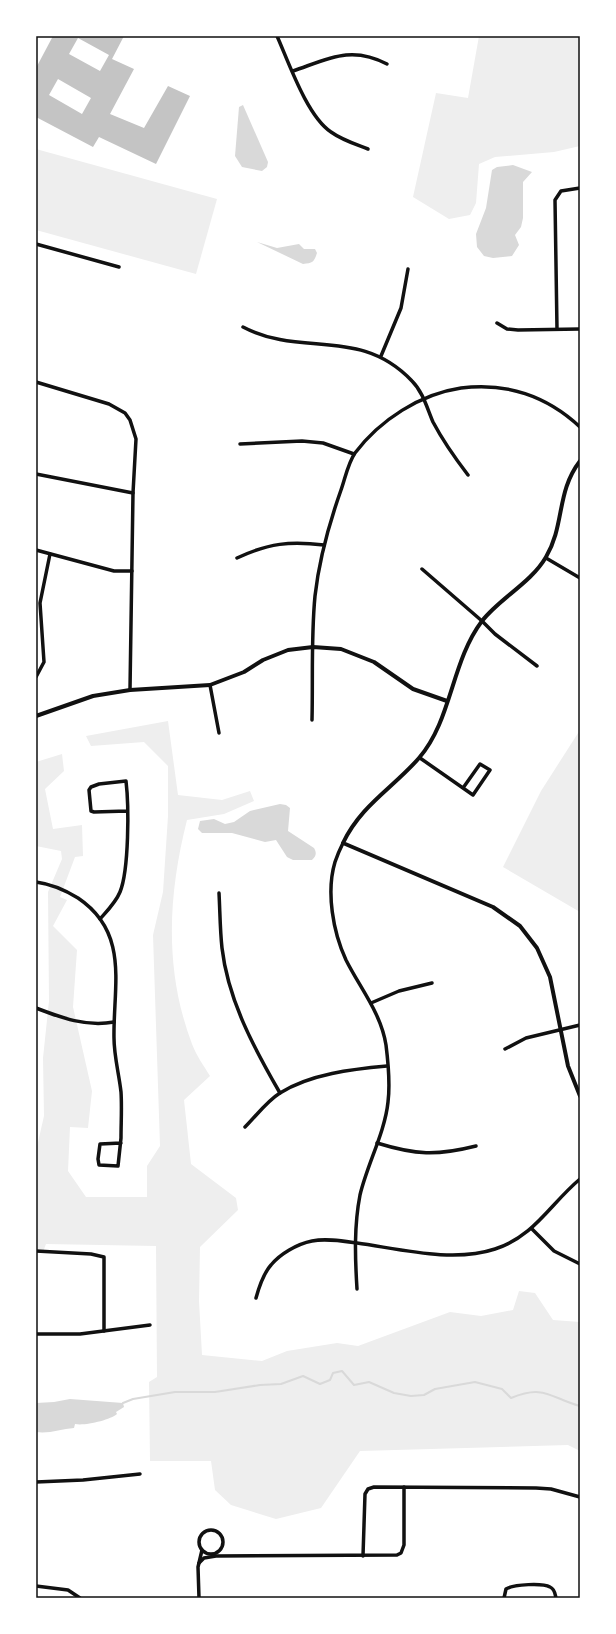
<svg xmlns="http://www.w3.org/2000/svg" width="616" height="1634" font-family="Overpass,sans-serif">
<style>
.green{fill:#eee}
.water{fill:#d9d9d9}
.lines{fill:none;stroke-linecap:round;stroke-linejoin:round}
.stream{stroke:#d9d9d9;stroke-width:2}
.building{fill:#c4c4c4;fill-rule:evenodd}
.minor{stroke:#111;stroke-width:3.5}
.tertiary{stroke:#111;stroke-width:4}
.neatline{fill:none;stroke:#111;stroke-width:1.5}
</style>
<rect width="100%" height="100%" fill="#fff"/>
<g class="green">
<polygon points="479,36 580,36 580,146 554,152 495,157 479,164 476,203 470,215 449,219 413,197 436,93 468,98"/>
<polygon points="36,149 217,199 196,274 36,230"/>
<path d="M168 721 178 795 222 800 250 791 254 801 224 814 187 820C168 895 164 970 192 1044 196 1055 204 1066 210 1076L184 1100 191 1164 236 1198 238 1210 200 1247 199 1301 202 1355 262 1361 287 1351 337 1343 358 1346 450 1312 481 1316 513 1310 519 1291 535 1293 553 1320 580 1322V1451L568 1445 360 1451 321 1508 276 1519 231 1505 215 1490 211 1461H150L149 1382 157 1377 156 1246 46 1244 43 1252 36 1251V1151L44 1116 43 1058 49 1001 48 892 62 859 61 851 36 846V762L62 754 64 771 45 789 53 829 82 825 83 856 75 857 60 897 67 900 53 926 77 950 73 1007 92 1091 88 1128 70 1127 68 1171 86 1197H147V1166L160 1146 153 935 163 892 168 816V766L144 742 91 746 86 736Z"/>
<polygon points="580,730 580,912 503,867 541,791"/>
</g>
<g class="water">
<polygon points="243,105 268,162 267,167 262,171 242,167 235,156 239,107"/>
<polygon points="513,165 532,172 523,182 523,218 521,227 515,235 519,245 512,256 493,258 484,256 477,247 476,234 486,208 492,170 497,167"/>
<path d="M257 242 277 248 299 244 304 249H315L317 253C314 262 313 263 303 264Z"/>
<path d="M280 804 286 805 290 808 288 831 314 848C317 853 316 856 312 860H293L287 857 276 840 265 842 232 833H202L198 829 200 821 214 819 225 824 234 822 250 811Z"/>
<path d="M70 1399 123 1403 124 1407 116 1412 117 1414C110 1420 85 1426 75 1424L74 1428C61 1429 49 1434 36 1432V1403L54 1402Z"/>
</g>
<g class="lines">
<path class="stream" d="M123 1403 133 1399 175 1392H215L260 1385 281 1384 303 1376 320 1384 330 1380 333 1373 342 1371 354 1385 369 1382 394 1393 411 1396 424 1395 435 1389 475 1382 502 1389 511 1398C545 1384 550 1398 580 1406"/>
</g>
<path class="building" d="M53 36H124L112 59 134 69 110 114 144 128 168 86 190 96 156 164 99 137 93 147 36 117V68ZM78 38 109 55 100 71 69 54ZM58 79 91 98 82 114 49 95Z"/>
<g class="lines">
<g class="minor">
<path d="M277 36C289 63 307 116 331 132 342 140 355 144 368 149"/>
<path d="M293 71C328 59 351 45 387 64"/>
<polyline points="36,244 119,267"/>
<polyline points="497,323 507,329 518,330 580,329"/>
<path d="M243 327C302 358 360 326 412 381 423 392 427 408 433 422 443 441 455 458 468 475"/>
<polyline points="557,329 555,200 561,191 580,188"/>
<polyline points="381,356 401,308 408,269"/>
<polyline points="36,382 109,404 125,413 130,420 136,439 133,493 130,690"/>
<polyline points="240,444 302,441 323,443 354,454"/>
<polyline points="36,474 133,493"/>
<polyline points="36,550 114,571 132,571"/>
<path d="M237 558C269 543 290 541 324 545"/>
<polyline points="546,558 580,578"/>
<polyline points="422,569 482,621 495,634 537,666"/>
<polyline points="36,677 44,662 40,603 50,554"/>
<polyline points="210,685 219,733"/>
<path d="M312 720C313 679 311 637 315 596 319 560 329 524 341 490 345 479 348 463 355 453 380 420 420 394 461 388 506 382 547 396 580 427"/>
<polyline points="420,758 473,795 490,770 480,764 463,788"/>
<path d="M343 843C340 849 337 856 335 862 326 892 333 932 346 960 360 988 381 1013 386 1045 388 1061 390 1086 388 1102 385 1132 367 1165 360 1195 354 1226 355 1257 357 1289"/>
<path d="M36 882C51 884 65 890 78 898 130 933 113 986 114 1038 114 1056 119 1074 121 1092 122 1107 121 1123 121 1138L118 1166 99 1165 98 1159 100 1144 121 1143"/>
<path d="M219 893C220 911 220 930 222 948 228 1000 254 1048 280 1093"/>
<path d="M100 919C108 910 116 902 120 892 129 870 129 806 126 781L99 784 91 787 89 790 91 811 94 812 127 811"/>
<polyline points="371,1003 399,991 432,983"/>
<path d="M36 1008C62 1018 86 1027 114 1022"/>
<polyline points="505,1049 526,1038 580,1025"/>
<path d="M245 1127C256 1116 267 1101 280 1093 310 1074 353 1069 387 1066"/>
<path d="M377 1143C416 1155 436 1156 476 1146"/>
<polyline points="532,1229 554,1251 580,1264"/>
<polyline points="36,1251 91,1254 104,1257 104,1331"/>
<path d="M256 1298C259 1287 263 1274 271 1265 280 1254 297 1244 312 1241 326 1238 343 1241 357 1243 400 1249 453 1263 495 1249 535 1236 550 1204 580 1179"/>
<polyline points="36,1334 80,1334 150,1325"/>
<polyline points="36,1482 83,1480 140,1474"/>
<circle cx="211" cy="1542" r="12"/>
<polyline points="363,1556 365,1494 368,1489 374,1487 536,1488 551,1489 580,1497"/>
<polyline points="199,1563 204,1558 216,1556 397,1555 401,1553 404,1545 404,1487"/>
<polyline points="36,1586 68,1590 80,1598"/>
<polyline points="199,1598 198,1567 202,1550"/>
<path d="M504 1598 506 1589C514 1584 543 1583 550 1587 555 1589 555 1594 556 1598"/>
</g>
<g class="tertiary">
<path d="M580 461C556 492 565 525 546 557 531 583 500 598 482 621 451 662 452 720 419 758 393 788 361 805 343 843L493 907 520 926 537 948 550 977 568 1066 580 1096"/>
<polyline points="36,716 93,696 130,690 210,685 244,672 263,660 288,650 313,647 341,649 374,662 413,689 447,701"/>
</g>
</g>
<rect width="616" height="1634" fill="none" stroke="#ffffff" stroke-width="74"/>
<rect x="37" y="37" width="542" height="1560" class="neatline"/>
</svg>
